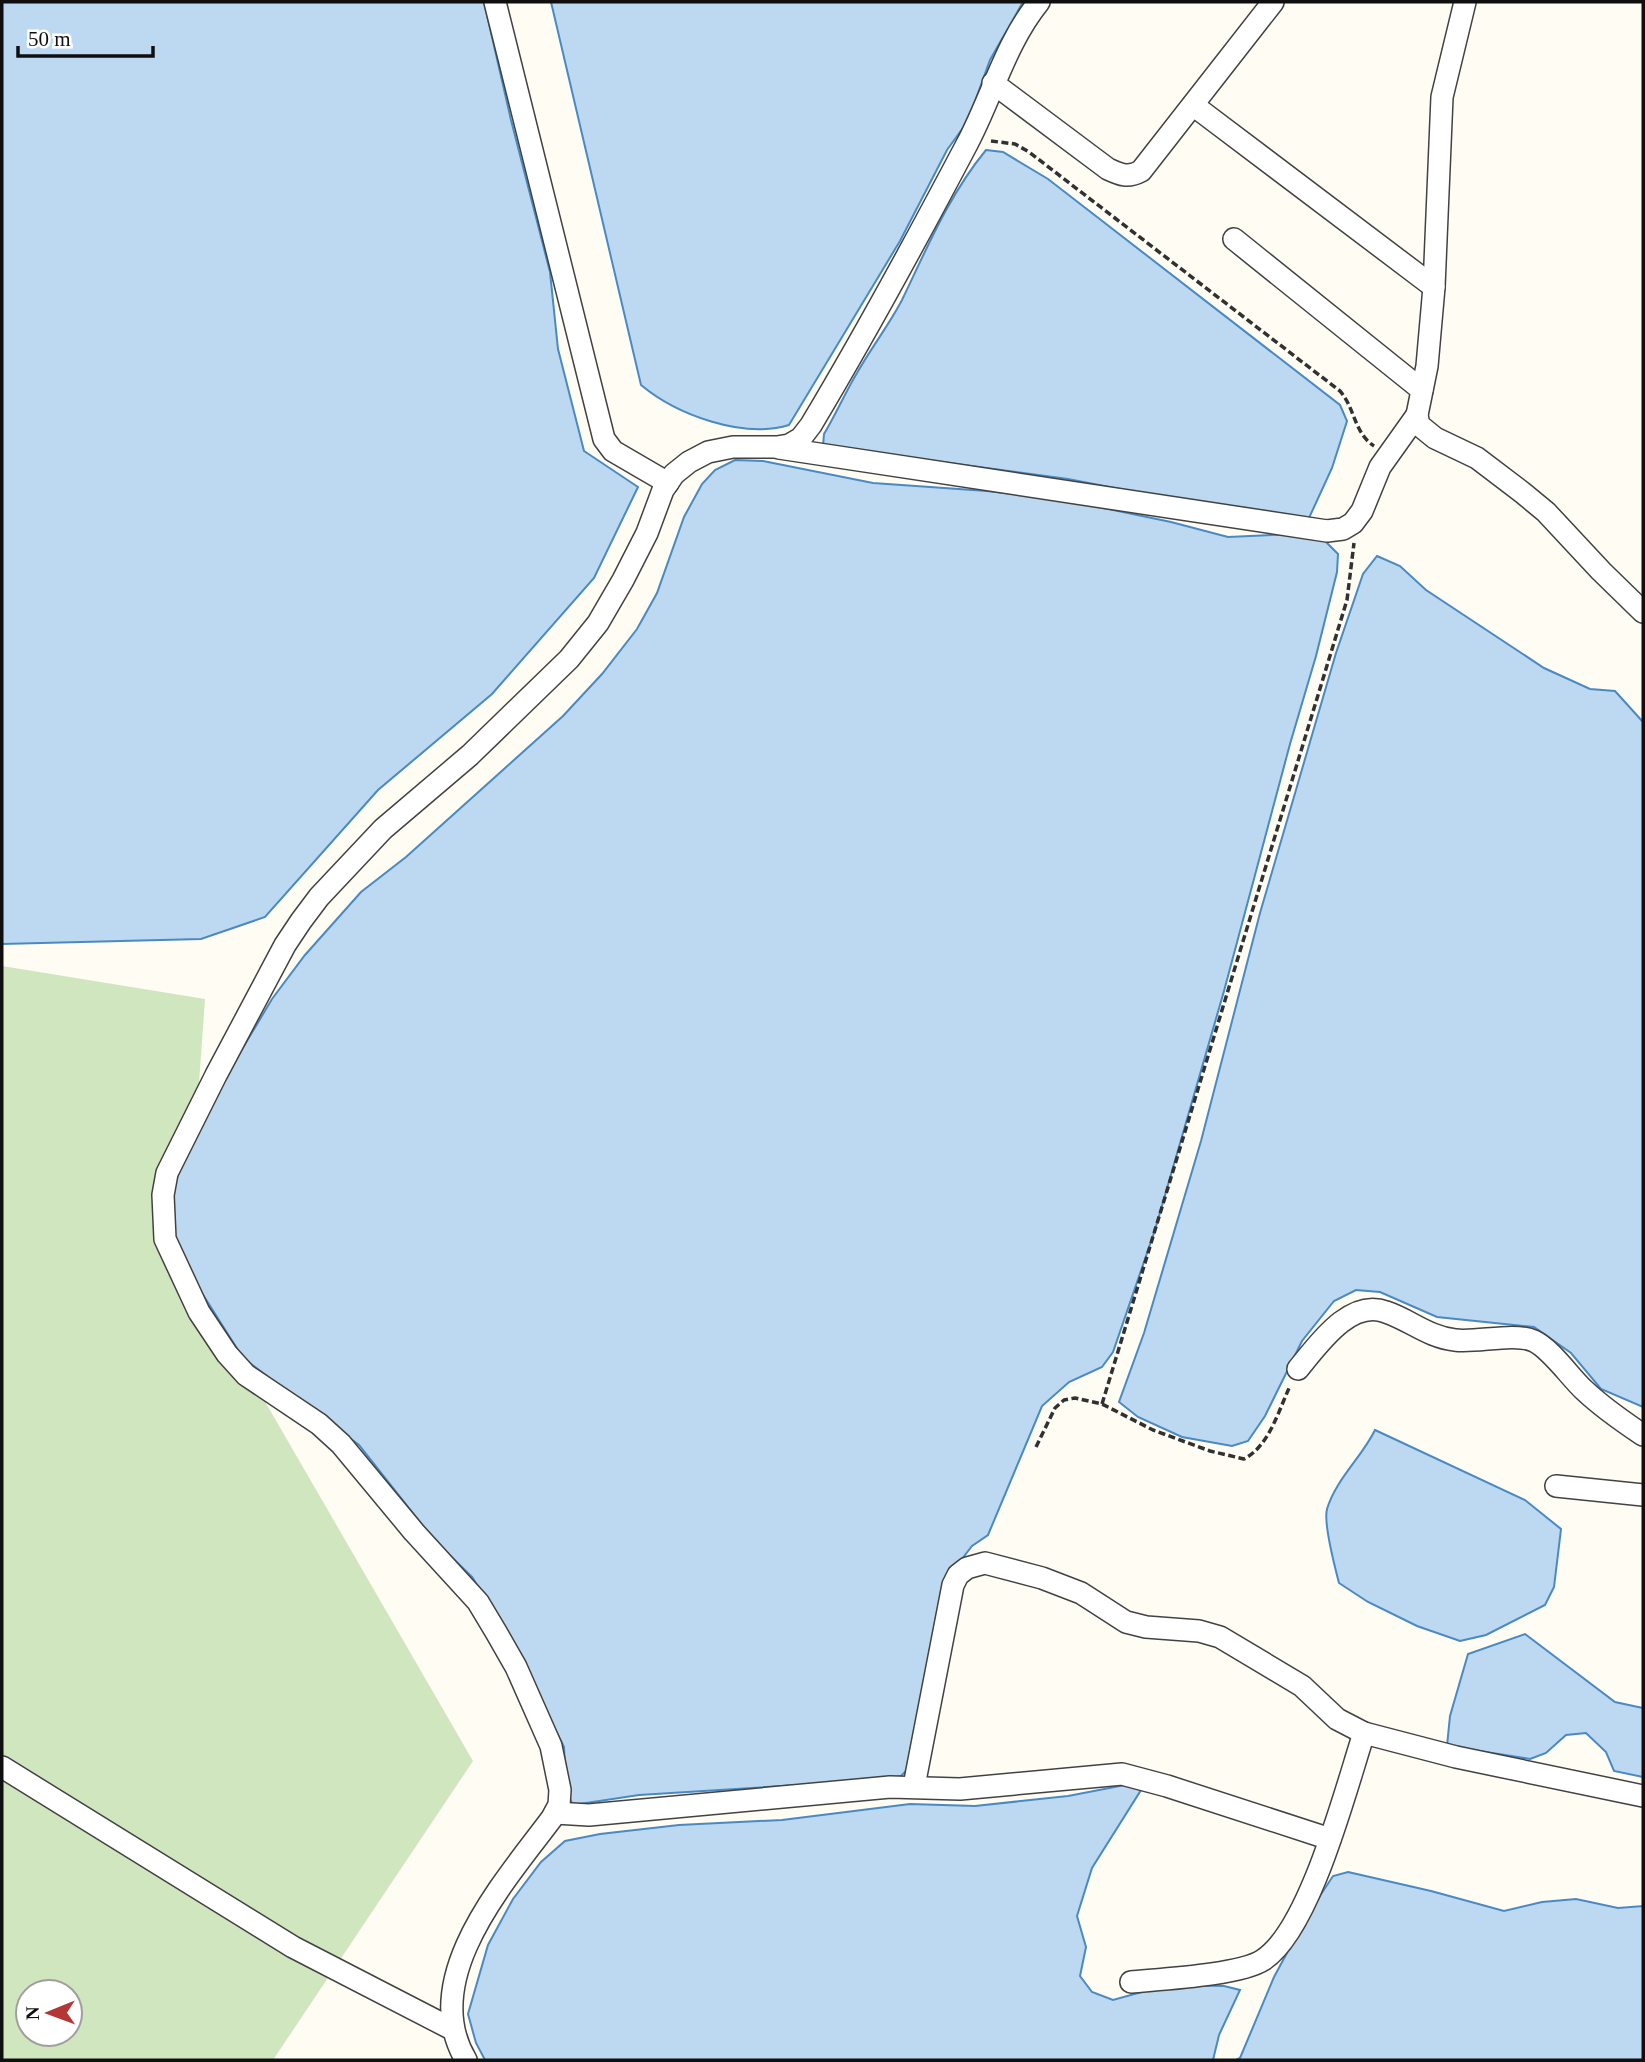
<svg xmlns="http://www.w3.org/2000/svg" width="1645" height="2062" font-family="Georgia,serif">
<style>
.green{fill:#d0e6bf;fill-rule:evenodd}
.water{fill:#bcd9f1;stroke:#4a89c1;stroke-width:2}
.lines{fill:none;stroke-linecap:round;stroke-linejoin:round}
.street-casing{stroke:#424242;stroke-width:24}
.path{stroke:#313131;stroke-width:3.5;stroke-dasharray:7 3.5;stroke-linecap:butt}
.street{stroke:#fff;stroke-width:21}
</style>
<rect width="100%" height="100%" fill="#fefcf3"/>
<path class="green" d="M2 966 205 999 186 1265 473 1761 273 2060H2ZM28 1992H70V2034H28Z"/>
<g class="water">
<polygon points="2,2 484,2 511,120 550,272 558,349 584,451 638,487 594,578 492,694 378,790 265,917 201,939 2,944"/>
<path d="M551 2H1023L990 60 968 121 947 150 900 241 789 425C743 439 677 415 641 385Z"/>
<path d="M986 150 1003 152 1048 179 1340 405 1347 421 1332 468 1309 518 1258 510 1213 507 1068 479 823 446 824 434C836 414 845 393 857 373 871 348 889 325 902 300 927 248 949 195 986 150Z"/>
<polygon points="735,460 763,461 873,483 987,491 1065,500 1171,522 1228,537 1295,534 1320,536 1338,554 1337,572 1316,656 1290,744 1224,991 1155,1230 1113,1352 1102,1367 1069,1382 1042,1406 988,1535 972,1546 952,1572 908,1769 901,1776 878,1780 639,1795 573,1805 566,1791 564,1747 507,1632 472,1577 435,1541 359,1445 243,1358 200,1290 176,1245 171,1191 199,1127 241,1051 272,999 305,955 361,892 406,857 563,716 602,674 637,629 657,593 684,517 702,484 715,470"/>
<polygon points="1377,556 1400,566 1426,590 1544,668 1590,689 1615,691 1643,722 1643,1407 1601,1389 1571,1353 1534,1327 1437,1317 1380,1292 1356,1290 1334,1301 1302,1341 1265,1416 1248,1441 1232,1446 1182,1437 1138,1417 1119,1402 1144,1333 1201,1141 1260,913 1336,653 1363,574"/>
<path d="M1375 1430 1525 1500 1561 1529 1554 1587 1545 1605 1486 1635 1460 1641 1417 1626 1368 1602 1339 1583C1335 1567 1323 1524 1327 1509 1336 1479 1362 1457 1375 1430Z"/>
<polygon points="1525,1634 1615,1702 1643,1708 1643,1777 1614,1771 1606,1752 1586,1733 1566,1735 1546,1753 1530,1759 1447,1746 1450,1716 1468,1654"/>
<polygon points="1130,1784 1141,1790 1092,1868 1077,1916 1086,1947 1080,1976 1092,1992 1113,2000 1167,1985 1224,1986 1240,1990 1219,2035 1213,2060 485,2060 476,2043 468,2014 488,1945 513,1899 541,1862 565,1841 600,1834 679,1825 782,1820 910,1804 975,1806 1068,1796"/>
<polygon points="1348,1872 1431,1891 1504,1911 1542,1902 1576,1899 1618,1908 1643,1906 1643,2060 1236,2060 1240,2058 1274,1977 1308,1914 1333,1876"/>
</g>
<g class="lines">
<defs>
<g id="street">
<polyline points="495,2 604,439 613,451 668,483"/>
<polyline points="1465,2 1442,97 1434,287 1427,366 1417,415 1419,425 1435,438 1477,458 1523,493 1546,512 1601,571 1643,612"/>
<path d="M993 83 1108 169C1121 175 1128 178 1141 171L1273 2"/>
<polyline points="1193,105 1434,287"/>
<polyline points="1234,239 1422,390"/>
<polyline points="779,448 1327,531 1343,529 1353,523 1362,511 1380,467 1417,415"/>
<path d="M1298 1369C1318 1345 1350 1298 1386 1312 1410 1320 1428 1337 1455 1340 1477 1343 1514 1332 1534 1341 1551 1349 1570 1377 1584 1390 1602 1407 1622 1421 1643 1435"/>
<polyline points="1556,1486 1643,1495"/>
<polyline points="2,1767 293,1947 452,2029"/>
<polyline points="914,1786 953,1585 958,1575 967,1568 985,1563 1042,1578 1081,1593 1126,1622 1146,1627 1199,1631 1220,1637 1302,1686 1337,1719 1364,1733 1456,1757 1643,1796"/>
<polyline points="555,1813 589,1815 890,1787 960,1789 1122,1774 1167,1786 1330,1839"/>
<path d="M1131 1982C1162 1979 1240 1975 1263 1960 1310 1930 1346 1788 1364 1733"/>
<path d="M466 2060C417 1978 506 1880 552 1818L559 1805 560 1790 551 1746 516 1667 496 1632 478 1602 414 1532 341 1444 319 1424 246 1375 227 1354 199 1312 165 1239 163 1195 167 1173 216 1075 285 945 301 921 319 897 383 829 470 755 569 659 598 623 623 580 647 533 663 490 674 474 689 462 708 452 733 447H777L789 445 801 438 811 425C866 333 917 239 967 144 992 97 1005 44 1039 2"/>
</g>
</defs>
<use href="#street" class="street-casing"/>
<g class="path">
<path d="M991 141 1015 144 1029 152 1340 391C1355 408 1354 433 1374 446"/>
<polyline points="1102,1404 1347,600 1354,543"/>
<path d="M1036 1447 1055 1408 1064 1400 1075 1398 1102 1404 1153 1430 1210 1451 1244 1459C1269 1446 1278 1412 1290 1386"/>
</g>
<use href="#street" class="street"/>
</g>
<rect width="1645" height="2062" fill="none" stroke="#0f0f0f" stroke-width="7"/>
<g transform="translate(49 2013) rotate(269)"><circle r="33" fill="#ffffff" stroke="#9f9f9f" stroke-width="2"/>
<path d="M0-5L12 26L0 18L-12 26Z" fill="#b33734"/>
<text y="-10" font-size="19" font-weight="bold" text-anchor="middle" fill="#0f0f0f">N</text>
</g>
<path d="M18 46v10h135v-10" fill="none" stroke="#0f0f0f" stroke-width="3.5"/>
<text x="28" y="46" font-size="21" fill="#0f0f0f" stroke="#ffffff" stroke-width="5" paint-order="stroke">50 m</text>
</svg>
